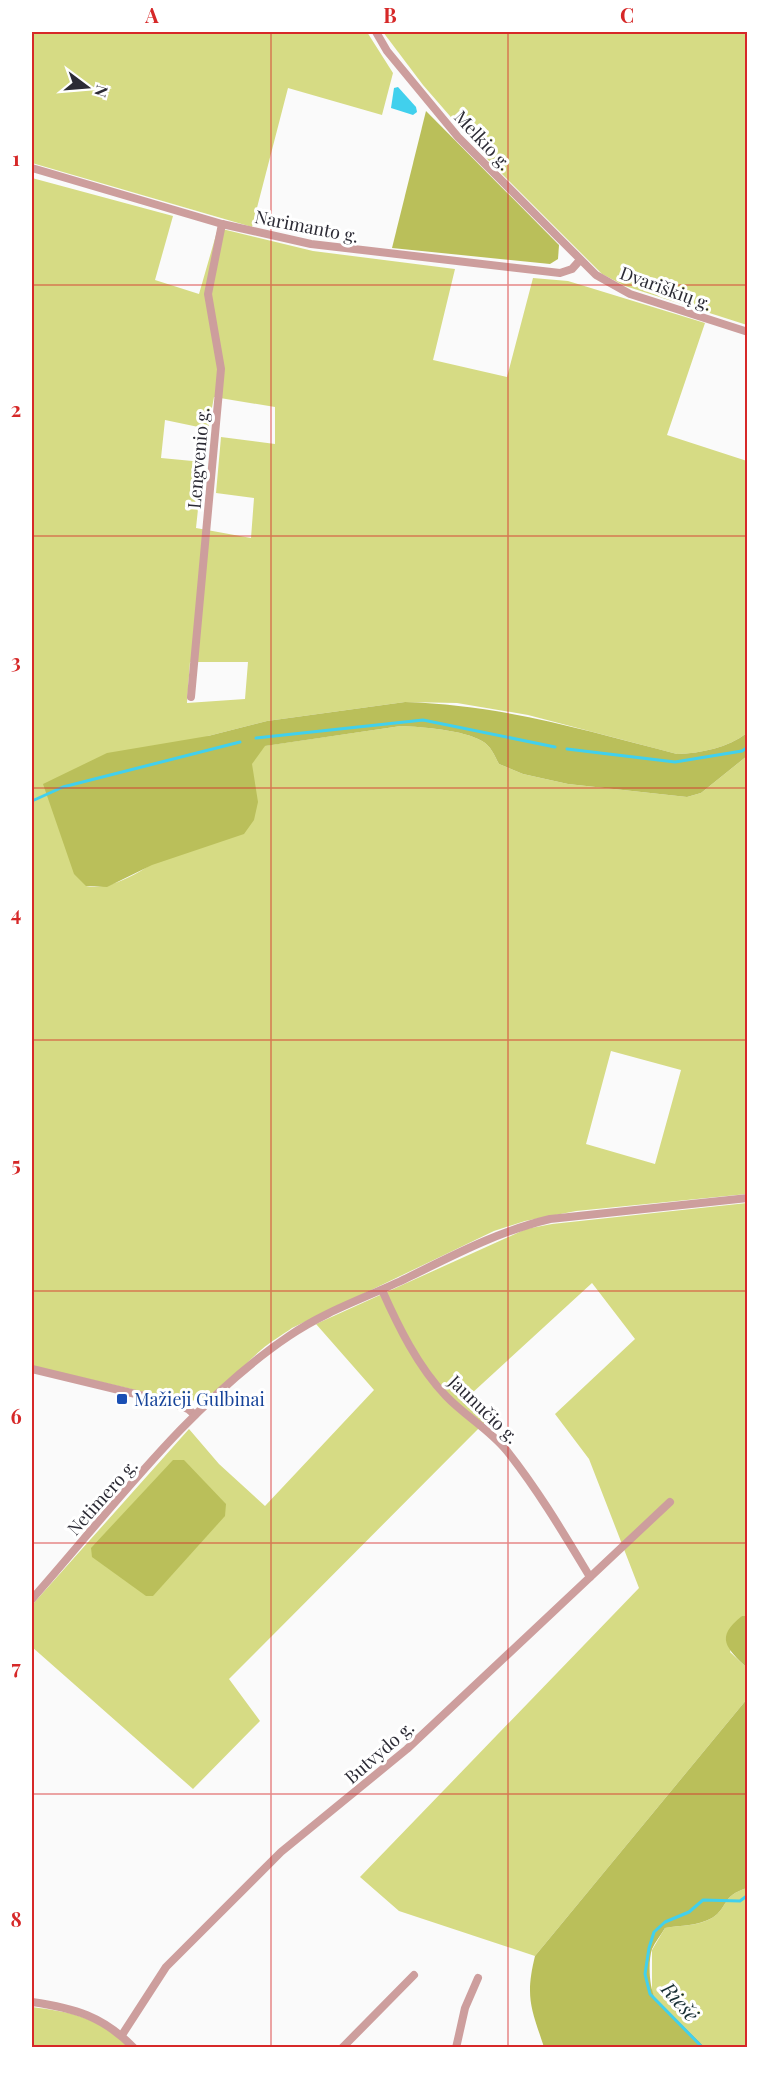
<svg xmlns="http://www.w3.org/2000/svg" width="779" height="2079" font-family="'Playfair Display',serif">
<style>
.green{fill:#d6db84;fill-rule:evenodd}
.forest{fill:#babf5a}
.water{fill:#41d0ed}
.lines{fill:none;stroke-linecap:round;stroke-linejoin:round}
.stream{stroke:#41d0ed;stroke-width:3}
.street{stroke:#cd9e9d;stroke-width:8}
.grid{fill:none;stroke:#d62828;stroke-width:1.5;stroke-opacity:0.55}
.transit-dot{fill:#1a4fb4;stroke:#fff;stroke-width:2}
.labels{text-anchor:middle;dominant-baseline:central;stroke-width:6;stroke-linejoin:round;paint-order:stroke}
.street-label{font-size:18px;fill:#2c2b35;stroke:#fff}
.transit-label{font-size:18px;fill:#164399;stroke:#fff;text-anchor:start}
.water-label{font-size:20px;font-style:italic;fill:#162d33;stroke:#fff}
.neatline{fill:none;stroke:#d62828;stroke-width:2}
.grid-label{font-size:20px;text-anchor:middle;font-weight:bold;fill:#d62828}
</style>
<rect width="100%" height="100%" fill="#fafafa"/>
<g class="green">
<polygon points="32,32 367,32 393,73 382,115 288,88 252,227 32,163"/>
<polygon points="383,32 747,32 747,325 625,286 602,274 489,161 423,85"/>
<path d="M32 178 173 216 155 280 199 294 218 228 313 251 455 269 433 360 507 377 533 278 568 281 705 323 667 435 747 461V733C727 748 702 753 677 754L528 715 457 703 405 702 267 721 208 736 86 886C132 897 219 810 254 781L251 764 264 746 401 726C423 727 463 730 482 741 491 746 494 755 499 764L523 774 568 784 687 797 701 793 747 756V1194L576 1211 525 1221 494 1231 292 1328C282 1335 270 1342 261 1350 239 1369 214 1404 183 1401L32 1366ZM214 397 275 407V444L221 437 216 493 254 498 251 538 196 528 203 462 161 458 165 420 208 429ZM190 662H248L245 699 187 703ZM611 1051 681 1070 655 1164 586 1144Z"/>
<polygon points="747,1203 747,1616 742,1616 730,1652 747,1668 747,1699 535,1956 399,1911 360,1877 639,1588 589,1459 555,1414 635,1339 592,1283 471,1394 491,1416 229,1679 260,1721 193,1789 32,1647 32,1605 189,1429 219,1464 265,1506 374,1390 316,1324 526,1229 552,1224"/>
<path d="M747 1888V2047H705L655 1998 652 1992V1950L665 1928C681 1925 699 1926 712 1918 729 1907 721 1896 747 1888Z"/>
<path d="M32 2007C77 2013 95 2017 131 2048H32Z"/>
</g>
<g class="forest">
<polygon points="426,111 559,245 558,259 550,264 392,248"/>
<path d="M405 702C502 705 584 730 677 754 702 753 727 748 747 733V756L701 793 687 797 568 784 523 774 499 764C494 755 491 746 482 741 463 730 423 727 401 726L265 746 252 764 258 802 254 820 244 834 152 865 107 887 86 886 74 874 43 784 107 753 208 736 267 721Z"/>
<polygon points="173,1460 184,1460 226,1504 225,1516 153,1596 146,1596 92,1557 91,1548"/>
<path d="M742 1616H747V1668C727 1648 714 1638 742 1616Z"/>
<path d="M747 1699V1888C721 1896 729 1907 712 1918 698 1926 681 1925 665 1928 661 1935 655 1942 652 1949 648 1961 649 1987 655 1998L705 2047H544C531 2008 525 1997 535 1956Z"/>
</g>
<polygon class="water" points="398,87 416,107 417,112 413,115 391,108 394,88"/>
<g class="lines">
<g class="stream">
<polyline points="256,738 423,720 555,747"/>
<polyline points="567,749 675,762 742,751 748,747"/>
<polyline points="32,801 63,787 240,742"/>
<polyline points="703,2048 650,1994 645,1974 649,1948 654,1932 665,1922 689,1912 703,1900 740,1901 748,1895"/>
</g>
<g class="street">
<polyline points="376,32 387,51 458,137 596,275 630,294 748,332"/>
<polyline points="32,168 222,224 311,244 560,273 572,269 580,260"/>
<polyline points="191,697 221,369 208,294 222,224"/>
<path d="M382 1290C398 1326 418 1367 446 1396 465 1416 489 1429 507 1451 538 1490 564 1534 590 1577"/>
<polyline points="32,1369 173,1403 188,1409 195,1415"/>
<path d="M32 1599C109 1512 192 1401 289 1336 325 1311 368 1297 407 1278 454 1255 499 1231 550 1219L748 1198"/>
<path d="M32 2002C74 2008 103 2016 134 2048"/>
<polyline points="122,2035 166,1967 281,1852 407,1749 670,1502"/>
<polyline points="342,2048 414,1975"/>
<polyline points="456,2048 465,2008 478,1978"/>
</g>
</g>
<path class="grid" d="M271 32V2048M508 32V2048M32 285H748M32 536H748M32 788H748M32 1040H748M32 1291H748M32 1543H748M32 1794H748"/>
<rect class="transit-dot" x="116" y="1393" width="12" height="12" rx="3"/>
<g class="labels">
<g class="street-label">
<text transform="translate(483 140) rotate(47)">Melkio g.</text>
<text transform="translate(307 226) rotate(11)">Narimanto g.</text>
<text transform="translate(666 288) rotate(20)">Dvariškių g.</text>
<text transform="translate(198 458) rotate(-85)">Lengvenio g.</text>
<text transform="translate(484 1409) rotate(44)">Jaunučio g.</text>
<text transform="translate(102 1497) rotate(-48)">Netimero g.</text>
<text transform="translate(379 1752) rotate(-41)">Butvydo g.</text>
</g>
<g class="transit-label">
<text x="134" y="1399">Mažieji Gulbinai</text>
</g>
<g class="water-label">
<text transform="translate(681 2001) rotate(49)">Riešė</text>
</g>
</g>
<rect width="779" height="2079" fill="none" stroke="#ffffff" stroke-width="66"/>
<g transform="translate(87 87) rotate(106)" stroke="#ffffff" stroke-width="4.5" paint-order="stroke">
<path d="M0-4.5L10 22L0 15L-10 22Z" fill="#2c2b35"/>
<text y="-9" font-size="16" font-weight="bold" text-anchor="middle" fill="#2c2b35">N</text>
</g>
<rect x="33" y="33" width="713" height="2013" class="neatline"/>
<g class="grid-label">
<text x="152" y="23">A</text>
<text x="390" y="23">B</text>
<text x="627" y="23">C</text>
<text x="16" y="166">1</text>
<text x="16" y="417">2</text>
<text x="16" y="669">3</text>
<text x="16" y="921">4</text>
<text x="16" y="1172">5</text>
<text x="16" y="1424">6</text>
<text x="16" y="1675">7</text>
<text x="16" y="1927">8</text>
</g>
</svg>
